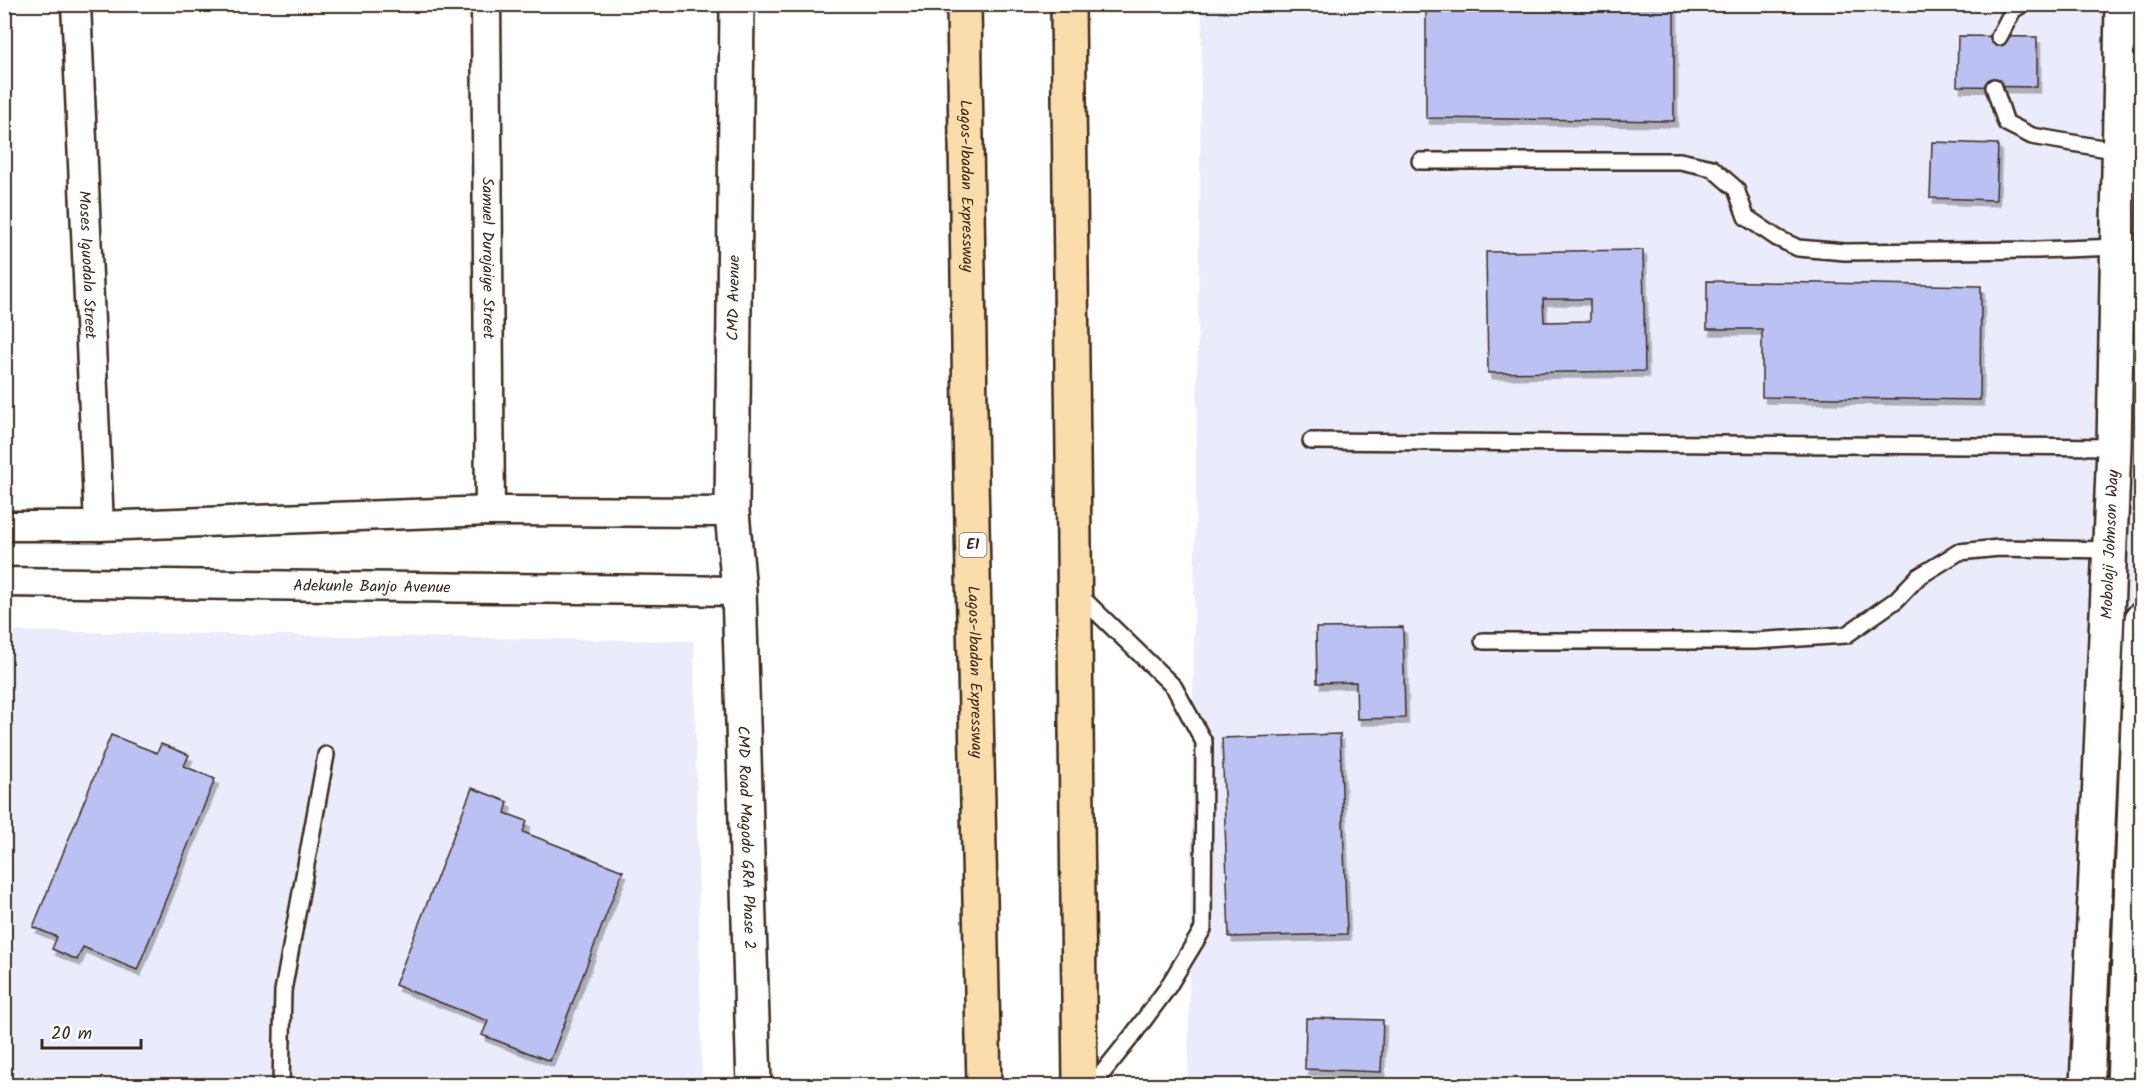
<svg xmlns="http://www.w3.org/2000/svg" width="2146" height="1090" font-family="Kalam,sans-serif">
<style>
.built{fill:#ebecfb}
.building{fill:#bcc1f3;stroke:#3b2a1e;stroke-width:1.5;fill-rule:evenodd;filter:url(#shadow)}
.lines{fill:none;stroke-linecap:round;stroke-linejoin:round}
.lane-casing{stroke:#3b2a1e;stroke-width:20}
.street-casing{stroke:#3b2a1e;stroke-width:33}
.secondary-casing{stroke:#3b2a1e;stroke-width:38}
.highway-casing{stroke:#3b2a1e;stroke-width:38}
.lane{stroke:#fff;stroke-width:15}
.street{stroke:#fff;stroke-width:28}
.secondary{stroke:#fff;stroke-width:33}
.highway{stroke:#faddab;stroke-width:33}
.labels{text-anchor:middle;dominant-baseline:central;stroke-width:5;stroke-linejoin:round;paint-order:stroke}
.shield{fill:#fff;stroke:#766a62;stroke-width:1.5}
.shield-label{font-size:15px;font-weight:bold;fill:#3b2a1e}
.street-label{font-size:16px;fill:#3b2a1e;stroke:#fff}
</style>
<defs>
<filter id="shadow"><feDropShadow dx="3.5" dy="6" stdDeviation="0" flood-color="#0004"/></filter>
</defs>
<rect width="100%" height="100%" fill="#fff"/>
<filter id="ink" filterUnits="userSpaceOnUse"><feTurbulence type="fractalNoise" baseFrequency=".0167" numOctaves="2"/><feDisplacementMap in="SourceGraphic" scale="12" xChannelSelector="R" yChannelSelector="G"/><feConvolveMatrix kernelMatrix="1 2 1 2 8 2 1 2 1" color-interpolation-filters="sRGB"/></filter>
<g filter="url(#ink)">
<g class="built">
<polygon points="1202,5 2141,5 2141,1085 1188,1086"/>
<polygon points="5,631 694,641 702,1085 5,1086"/>
</g>
<g class="building">
<polygon points="1426,4 1674,4 1674,121 1426,118"/>
<polygon points="1958,36 2037,37 2037,87 1957,86"/>
<polygon points="1932,142 1998,144 1996,200 1930,198"/>
<path d="M1643 250 1645 371 1488 373 1486 252ZM1543 299H1590V321L1544 322Z"/>
<polygon points="1707,281 1981,286 1980,400 1762,397 1762,329 1707,329"/>
<polygon points="1403,627 1405,718 1357,719 1356,682 1317,683 1316,628"/>
<polygon points="1340,734 1347,934 1229,937 1222,738"/>
<polygon points="111,735 157,753 161,744 189,755 184,766 215,779 137,970 83,947 77,960 52,949 57,937 33,927"/>
<polygon points="472,788 508,802 505,813 527,821 523,832 623,871 550,1061 482,1035 488,1021 395,985"/>
<polygon points="1306,1018 1383,1020 1381,1072 1305,1069"/>
</g>
<g class="lines">
<defs>
<g id="lane">
<polyline points="1999,37 2013,10 2023,4"/>
<polyline points="1994,87 2006,123 2032,136 2119,151"/>
<polyline points="1420,161 1680,161 1712,168 1736,189 1746,217 1777,238 1798,248 1845,252 2037,250 2118,247"/>
<polyline points="1311,441 2114,447"/>
<polyline points="1077,593 1174,687 1204,742 1203,929 1166,990 1132,1036 1092,1086"/>
<polyline points="1483,641 1755,641 1846,635 1896,600 1918,577 1959,552 1999,548 2110,550"/>
<polyline points="281,1086 283,991 326,755"/>
</g>
<g id="street">
<path id="s1" d="M76 4 99 526"/>
<path id="s2" d="M486 4 490 511"/>
<polyline points="4,526 99,526 490,511 732,512"/>
<path id="s3" d="M4 582 739 591"/>
</g>
<g id="secondary">
<path id="s4" d="M737 4 732 512 739 591 754 1086"/>
<path id="s5" d="M2087 1086 2114 447 2122 4"/>
<polyline points="2124,1086 2142,619"/>
</g>
<g id="highway">
<path id="s6" d="M964 4 971 478 984 1086"/>
<polyline points="1068,4 1080,1086"/>
</g>
</defs>
<use href="#lane" class="lane-casing"/>
<use href="#street" class="street-casing"/>
<use href="#secondary" class="secondary-casing"/>
<use href="#highway" class="highway-casing"/>
<use href="#lane" class="lane"/>
<use href="#street" class="street"/>
<use href="#secondary" class="secondary"/>
<use href="#highway" class="highway"/>
</g>
</g>
<g class="labels">
<rect class="shield" x="959.5" y="533" width="27" height="24" rx="4.5"/>
<g class="shield-label">
<text x="973" y="545">E1</text>
</g>
<g class="street-label">
<text stroke="none"><textPath href="#s6" startOffset="182">Lagos-Ibadan Expressway</textPath></text>
<text stroke="none"><textPath href="#s2" startOffset="254">Samuel Durojaiye Street</textPath></text>
<text stroke="none"><textPath href="#s1" startOffset="261">Moses Iguodala Street</textPath></text>
<text transform="translate(734 298) rotate(-89)">CMD Avenue</text>
<text stroke="none"><textPath href="#s5" startOffset="542">Mobolaji Johnson Way</textPath></text>
<text stroke="none"><textPath href="#s3" startOffset="368">Adekunle Banjo Avenue</textPath></text>
<text stroke="none"><textPath href="#s6" startOffset="668">Lagos-Ibadan Expressway</textPath></text>
<text stroke="none"><textPath href="#s4" startOffset="834">CMD Road Magodo GRA Phase 2</textPath></text>
</g>
</g>
<rect width="2146" height="1090" fill="none" stroke="#fff" stroke-width="24"/>
<rect x="12" y="12" width="2122" height="1066" fill="none" stroke="#3b2a1e" stroke-width="2" filter="url(#ink)"/>
<path d="M42 1039v9h99v-9" fill="none" stroke="#3b2a1e" stroke-width="3"/>
<text x="51" y="1039" font-size="18" fill="#3b2a1e" stroke="#ffffff" stroke-width="4.5" paint-order="stroke">20 m</text>
</svg>
